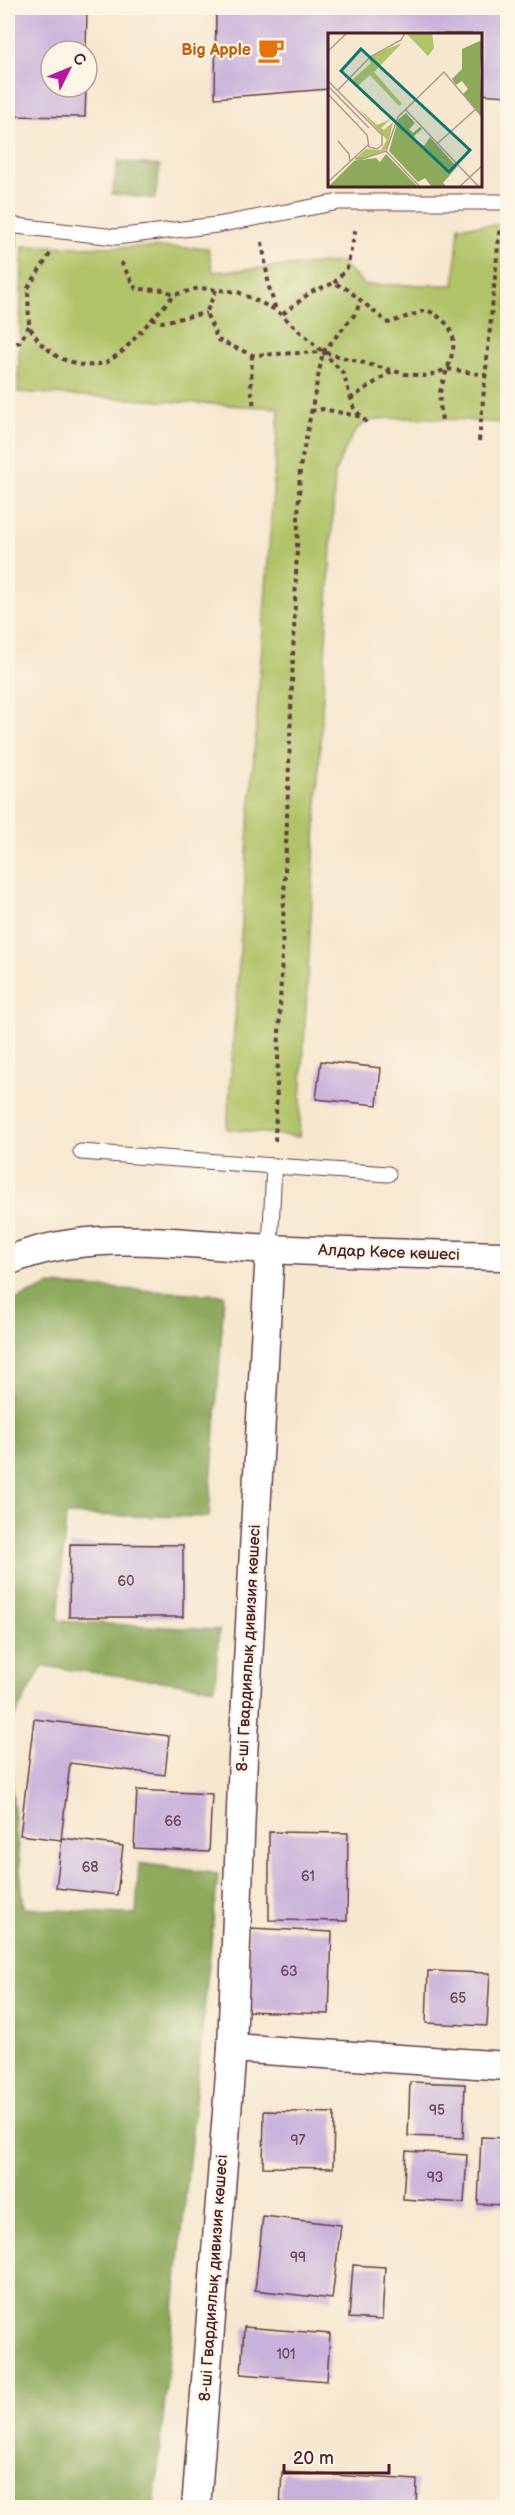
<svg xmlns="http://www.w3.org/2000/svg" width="515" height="2515" font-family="'Balsamiq Sans',sans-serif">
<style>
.green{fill:#b0c367;stroke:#7d7149;stroke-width:1.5}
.forest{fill:#8ca95c;stroke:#6b6444;stroke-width:1.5}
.building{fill:#c8b1db}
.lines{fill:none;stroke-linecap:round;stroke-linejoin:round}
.service-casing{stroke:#643d44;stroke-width:17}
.minor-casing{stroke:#643d44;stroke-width:31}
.path{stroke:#643d44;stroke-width:4;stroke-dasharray:4.5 4.5;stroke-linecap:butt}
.service{stroke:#fff;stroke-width:15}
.minor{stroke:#fff;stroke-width:28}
.labels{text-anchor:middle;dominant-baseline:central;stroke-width:4.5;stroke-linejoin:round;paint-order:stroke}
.number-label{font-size:14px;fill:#6a4457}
.food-label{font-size:16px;font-weight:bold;fill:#c56008;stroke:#fcf5e5;text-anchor:end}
.street-label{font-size:16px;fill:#4a1f2b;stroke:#fcf5e5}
.inset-road{fill:none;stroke:#b1978d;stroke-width:1.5}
.view{fill:#0f766e;fill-opacity:0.15;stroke:#0f766e;stroke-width:3}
.inset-edge{fill:none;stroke:#4a1f2b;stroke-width:3}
</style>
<rect width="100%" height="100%" fill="#fcf5e5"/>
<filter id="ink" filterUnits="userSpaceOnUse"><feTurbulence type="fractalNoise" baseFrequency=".0167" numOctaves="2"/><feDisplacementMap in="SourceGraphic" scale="12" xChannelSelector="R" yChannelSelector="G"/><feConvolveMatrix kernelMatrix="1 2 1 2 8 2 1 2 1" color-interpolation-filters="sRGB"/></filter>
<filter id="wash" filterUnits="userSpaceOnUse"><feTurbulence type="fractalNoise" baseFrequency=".008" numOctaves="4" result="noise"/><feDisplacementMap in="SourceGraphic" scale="24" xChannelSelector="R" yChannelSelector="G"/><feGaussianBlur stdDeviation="1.35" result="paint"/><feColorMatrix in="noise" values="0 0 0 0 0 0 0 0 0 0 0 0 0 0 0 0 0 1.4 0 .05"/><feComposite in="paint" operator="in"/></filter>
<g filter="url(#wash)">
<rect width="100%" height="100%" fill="#f6e7cf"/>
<path class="green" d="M507 225V423C478 422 384 411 363 424 351 431 340 460 335 473L299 1137 227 1129 279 408 18 392 23 246 208 248 213 272 341 262 365 285H454L459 226Z"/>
<g class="forest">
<polygon points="118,161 160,166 155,199 112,194"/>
<polygon points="50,1285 224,1295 209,1517 66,1515 58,1621 219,1630 215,1688 43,1666 8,1728 8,1303"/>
<polygon points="8,1753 24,1908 136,1915 139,1863 218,1874 154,2507 8,2507"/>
</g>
<g id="blocks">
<g class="building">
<polygon points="8,8 87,8 86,51 51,51 51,87 86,87 85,117 8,116"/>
<polygon points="216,8 508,8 508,96 480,94 480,34 329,34 329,89 215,98"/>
<polygon points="321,1061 381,1068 377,1105 316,1099"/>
<polygon points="70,1544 183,1545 183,1617 69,1617"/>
<polygon points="34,1719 169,1736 165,1775 70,1763 61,1840 20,1835"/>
<polygon points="137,1790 212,1794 209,1852 134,1848"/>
<polygon points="269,1832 348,1833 347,1921 269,1920"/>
<polygon points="62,1838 123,1846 117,1895 56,1888"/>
<polygon points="249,1928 332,1932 329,2014 245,2011"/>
<polygon points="428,1971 490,1973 487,2026 426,2023"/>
<polygon points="410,2082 465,2084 463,2138 408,2136"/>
<polygon points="264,2111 334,2113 333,2168 263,2167"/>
<polygon points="481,2137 508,2138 508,2205 478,2204"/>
<polygon points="406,2151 467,2155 464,2203 403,2199"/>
<polygon points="263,2216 341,2225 332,2299 255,2290"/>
<polygon points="353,2265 385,2267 382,2320 349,2318"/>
<polygon points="244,2327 330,2334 327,2381 241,2374"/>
<polygon points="282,2472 417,2480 416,2508 280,2508"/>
</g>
</g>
</g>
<g filter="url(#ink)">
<use href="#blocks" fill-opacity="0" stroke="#643d44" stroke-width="1.5"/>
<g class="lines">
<defs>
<g id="service">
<polyline points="8,225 115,237 217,225 339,202 508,202"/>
<polyline points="8,250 8,225"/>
<polyline points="81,1152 274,1166"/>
<polyline points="270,1249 274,1166 388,1174"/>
</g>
<g id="minor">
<path d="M8 1261C88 1227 185 1244 270 1249 349 1253 428 1254 508 1256"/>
<polyline points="232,2048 508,2066"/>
<polyline points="196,2508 232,2048 243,1757 270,1249"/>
</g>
</defs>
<use href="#service" class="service-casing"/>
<use href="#minor" class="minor-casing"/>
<g class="path">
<polyline points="262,242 269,287 276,310"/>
<polyline points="50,254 28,288 29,326 40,343 59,358 85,366 106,363 123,351 174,295 199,288 238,292 276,310 323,352 405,374 427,376 448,369 486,375"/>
<polyline points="121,262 136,289 165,290 174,295"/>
<polyline points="334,283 347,268 356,227"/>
<polyline points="216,290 206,313 218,340 252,355 323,352 343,373 354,408 367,423"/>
<path d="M283 314 311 292 334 283 347 289 388 323 427 310C469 331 451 354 441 388 438 398 441 411 442 421"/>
<polyline points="152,318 162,322 206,313"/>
<polyline points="8,346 20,342 29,326"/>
<polyline points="252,355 251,387 254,407"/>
<polyline points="350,399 392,371"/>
<polyline points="311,411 323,409 362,417"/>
<polyline points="479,441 500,226"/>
<polyline points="275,1141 300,468 323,352 356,313 361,299"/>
</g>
<use href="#service" class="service"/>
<use href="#minor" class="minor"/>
</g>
</g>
<defs>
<symbol id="cafe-bare" viewBox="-9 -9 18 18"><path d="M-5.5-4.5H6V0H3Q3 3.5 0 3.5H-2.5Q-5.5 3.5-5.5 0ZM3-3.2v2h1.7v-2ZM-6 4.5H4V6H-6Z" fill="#e8710a" stroke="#fcf5e5" stroke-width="2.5" paint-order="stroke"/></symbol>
</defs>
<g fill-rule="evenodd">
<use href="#cafe-bare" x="252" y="31" width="38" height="38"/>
</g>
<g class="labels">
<g class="number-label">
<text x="126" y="1581">60</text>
<text x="173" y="1821">66</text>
<text x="90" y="1867">68</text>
<text x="308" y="1876">61</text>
<text x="289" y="1971">63</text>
<text x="458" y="1998">65</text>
<text x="437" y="2110">95</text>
<text x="298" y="2140">97</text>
<text x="435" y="2177">93</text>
<text x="298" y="2257">99</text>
<text x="286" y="2354">101</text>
</g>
<g class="food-label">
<text x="251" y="50">Big Apple</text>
</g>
<g class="street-label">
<text transform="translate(389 1253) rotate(2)">Алдар Көсе көшесі</text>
<text transform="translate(249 1648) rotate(-87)">8-ші Гвардиялық дивизия көшесі</text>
<text transform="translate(214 2278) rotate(-86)">8-ші Гвардиялық дивизия көшесі</text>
</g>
</g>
<g transform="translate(328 33)">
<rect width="154" height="154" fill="#f6e7cf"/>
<path d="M78 0H104L106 15 100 23ZM74 10 46 39 74 71 71 73 42 42 30 53 24 47 43 30 41 27 46 21ZM31 76 49 92 63 86 53 95 56 97 65 89 59 116 29 129 27 126 38 116 53 117 59 107Z" fill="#b0c367"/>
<path d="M154 7 152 39 154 83 135 61 140 56 134 48 128 52 124 46 134 36V16ZM78 80 87 90 81 96 85 100 92 94 94 96 86 103 88 107 96 113 102 104 129 134 115 150 119 154H104L97 145 90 149 61 118 70 87ZM58 121 90 154H0L26 128 48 125 52 129Z" fill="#8ca95c"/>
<path class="inset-road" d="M0 18 19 0M0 48 54 102V112L49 116 41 114 39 102 0 61M0 53 41 95M9 58 42 24 73 7 77 0M77 76 151 154M10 108 21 121 22 129M110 110 148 76M58 118 70 84 116 39 155 85M58 118 92 154M27 125 34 126 58 118M0 149 40 112M131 154 155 132"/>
<path class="view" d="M33 16 142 117 121 139 13 38Z"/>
<rect width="154" height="154" class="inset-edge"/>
</g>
<rect width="515" height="2515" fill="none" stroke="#fcf5e5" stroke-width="30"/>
<g transform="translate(69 69) rotate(47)"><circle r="28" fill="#fcf5e5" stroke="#b59f9b" stroke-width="1.5"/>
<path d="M0-4.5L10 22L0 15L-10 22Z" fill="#b5179e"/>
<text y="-9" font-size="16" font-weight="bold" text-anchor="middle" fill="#4a1f2b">С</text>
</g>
<path d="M284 2464v9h105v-9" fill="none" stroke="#4a1f2b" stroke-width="3"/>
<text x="293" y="2464" font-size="18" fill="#4a1f2b" stroke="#fcf5e5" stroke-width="4.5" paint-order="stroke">20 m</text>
</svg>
